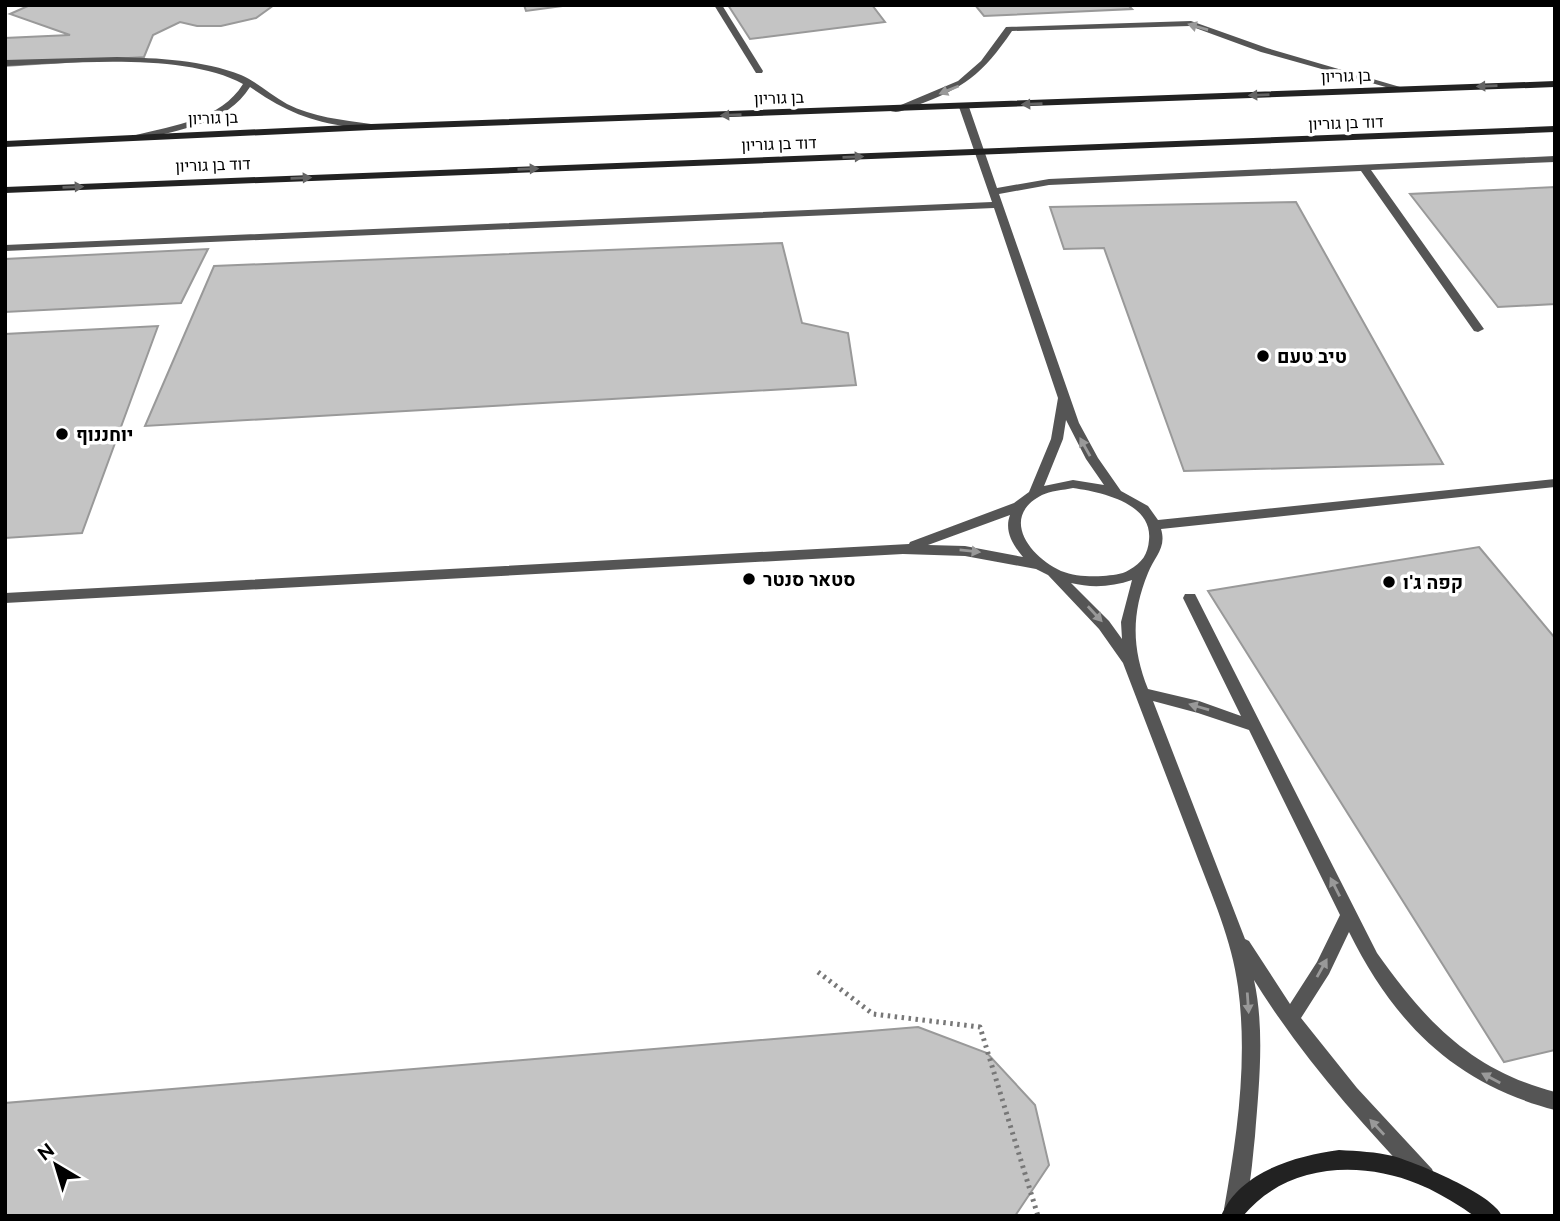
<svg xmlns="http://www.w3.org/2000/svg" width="1560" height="1221" font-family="Raleway,Heebo,sans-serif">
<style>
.building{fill:#c4c4c4;stroke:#999;stroke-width:2}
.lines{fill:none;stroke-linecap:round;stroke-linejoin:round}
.path{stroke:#777;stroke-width:5;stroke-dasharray:2.5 4.5;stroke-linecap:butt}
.lane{fill:#555;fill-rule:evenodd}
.street{fill:#555;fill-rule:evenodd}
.secondary{fill:#222;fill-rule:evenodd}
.oneway{fill:#999}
.oneway2{fill:#646464}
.poi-dot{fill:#000;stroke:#fff;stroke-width:2.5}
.labels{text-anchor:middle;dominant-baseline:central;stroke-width:7;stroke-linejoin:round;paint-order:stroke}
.far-street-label{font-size:16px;fill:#000;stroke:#fff}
.poi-label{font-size:19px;font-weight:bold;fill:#000;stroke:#fff;text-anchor:start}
</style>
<rect width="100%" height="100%" fill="#fff"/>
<g class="building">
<polygon points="30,5 274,5 256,18 221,26 197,26 180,22 153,35 144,57 5,66 5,38 70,35 10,14"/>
<polygon points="524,5 570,5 526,11"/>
<polygon points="728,5 872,5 885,22 750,39"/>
<polygon points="975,5 1128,5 1132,9 984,16"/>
<polygon points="1555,187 1555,304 1498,307 1410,194"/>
<polygon points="1296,202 1443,464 1184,471 1104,248 1064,249 1050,207"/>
<polygon points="782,243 802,323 848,333 856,385 145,426 214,266"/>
<polygon points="208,249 181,303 5,312 5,259"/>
<polygon points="158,326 82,533 5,538 5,334"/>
<polygon points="1479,547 1555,638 1555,1050 1504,1062 1208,591"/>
<polygon points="918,1027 987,1053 1035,1105 1049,1165 1015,1216 5,1216 5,1103"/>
</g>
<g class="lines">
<polyline class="path" points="818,972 873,1014 980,1027 1038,1216"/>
<g class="lane">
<path d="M1191 21 1267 48 1407 89 1400 91 1261 52 1190 26 1012 31C982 75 964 88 915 106 906 109 897 115 889 110L958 81 981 61 1006 27Z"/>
<path d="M117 57C158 58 203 60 241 75 257 82 271 95 287 104 313 117 342 120 371 124L376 127C368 132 358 128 349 127 308 121 283 110 250 87 227 124 178 130 139 140L134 137 136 135C174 125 221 120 243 84 185 52 71 63 5 66V60Z"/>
<path d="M964 104 969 107 997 188 1049 179 1555 156V162L1371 170 1484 329 1478 332 1474 331 1361 171 1049 185 999 194 1079 423 1098 458 1121 491 1148 506 1158 520 1555 479V487L1161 529C1167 548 1154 557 1148 573 1131 614 1132 649 1148 689L1199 701 1241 716 1183 598 1185 594H1195L1377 953C1426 1022 1471 1070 1555 1092V1110C1455 1084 1394 1023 1349 932L1329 974 1301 1018 1357 1088 1432 1169 1435 1176 1432 1183 1425 1186 1418 1183C1358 1120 1300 1054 1254 980 1265 1030 1259 1085 1255 1136 1252 1162 1251 1192 1241 1216H1227L1224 1209C1237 1137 1248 1061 1238 987 1232 940 1212 896 1195 851 1171 788 1147 726 1123 663L1099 629 1048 575 1036 569 965 556 903 554 5 603V593L909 544 910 542 1014 503 1029 492 1051 439 1058 398 994 208 5 251V245L992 202 959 107ZM1066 420 1086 459 1104 485 1073 480 1044 486 1063 439ZM1073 488C1101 492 1153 503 1149 540 1148 554 1142 563 1129 570 1121 575 1112 575 1103 576 1089 577 1074 576 1061 571 1030 557 999 517 1042 495 1050 491 1063 490 1073 488ZM1010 515C1004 531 1013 545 1023 557L965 546 928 545ZM1132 580 1121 622 1122 639 1109 621 1071 583C1091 588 1112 587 1132 580ZM1153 701 1198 713 1249 730 1340 915 1317 962 1290 1004 1249 941 1245 939Z"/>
</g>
<polygon class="street" points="714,5 722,5 763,71 762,73 756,73"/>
<g class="secondary">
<polygon points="1555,81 1555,87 371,130 5,147 5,141 371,124"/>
<polygon points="1555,126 1555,132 5,193 5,187"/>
<path d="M1339 1150C1358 1151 1376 1152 1393 1156 1417 1163 1493 1194 1502 1216 1494 1216 1482 1218 1475 1216 1470 1214 1465 1209 1461 1207 1447 1198 1433 1190 1418 1184 1359 1160 1286 1164 1243 1216H1221C1240 1171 1296 1156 1339 1150Z"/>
</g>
</g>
<defs><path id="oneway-solid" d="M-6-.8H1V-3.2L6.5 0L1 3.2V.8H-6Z" transform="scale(1.75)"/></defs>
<g class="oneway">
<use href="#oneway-solid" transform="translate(1198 27) rotate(-164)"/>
<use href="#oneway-solid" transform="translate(949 90) rotate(158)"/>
<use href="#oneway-solid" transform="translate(1085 447) rotate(-119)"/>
<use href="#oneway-solid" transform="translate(970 551) rotate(6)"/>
<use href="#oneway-solid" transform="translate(1095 614) rotate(47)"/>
<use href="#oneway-solid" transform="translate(1199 707) rotate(-164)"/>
<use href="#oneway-solid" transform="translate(1335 887) rotate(-117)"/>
<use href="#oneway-solid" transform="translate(1322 968) rotate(-61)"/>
<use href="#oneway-solid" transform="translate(1248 1003) rotate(86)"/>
<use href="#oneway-solid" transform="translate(1491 1078) rotate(-152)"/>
<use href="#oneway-solid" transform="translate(1377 1127) rotate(-133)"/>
</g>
<g class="oneway2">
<use href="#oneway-solid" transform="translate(1487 86) rotate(178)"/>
<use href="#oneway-solid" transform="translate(1259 95) rotate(178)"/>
<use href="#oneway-solid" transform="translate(1032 104) rotate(178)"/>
<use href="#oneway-solid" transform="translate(731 115) rotate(178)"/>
<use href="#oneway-solid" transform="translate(853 157) rotate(-2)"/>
<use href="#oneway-solid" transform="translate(528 169) rotate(-2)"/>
<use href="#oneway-solid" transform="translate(301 178) rotate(-2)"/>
<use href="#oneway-solid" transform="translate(73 187) rotate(-2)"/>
</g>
<g class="poi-dot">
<circle cx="1263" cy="356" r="7"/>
<circle cx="62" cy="434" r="7"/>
<circle cx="749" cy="579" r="7"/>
<circle cx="1389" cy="582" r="7"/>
</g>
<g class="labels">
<g class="far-street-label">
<text transform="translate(1346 76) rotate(-2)">בן גוריון</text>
<text transform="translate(779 98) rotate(-2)">בן גוריון</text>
<text transform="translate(213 118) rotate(-2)">בן גוריון</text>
<text transform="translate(1346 123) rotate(-2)">דוד בן גוריון</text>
<text transform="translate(779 144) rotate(-2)">דוד בן גוריון</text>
<text transform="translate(213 165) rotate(-2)">דוד בן גוריון</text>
</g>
<g class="poi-label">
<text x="1277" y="356">טיב טעם</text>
<text x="76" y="434">יוחננוף</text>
<text x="763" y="579">סטאר סנטר</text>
<text x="1403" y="582">קפה ג'ו</text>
</g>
</g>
<rect width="1560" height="1221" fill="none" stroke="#000000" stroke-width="14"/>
<g transform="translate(56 1165) rotate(322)" stroke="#ffffff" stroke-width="5" paint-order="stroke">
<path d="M0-5L12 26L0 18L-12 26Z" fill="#000000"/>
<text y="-10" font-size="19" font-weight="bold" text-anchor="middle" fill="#000000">N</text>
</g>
</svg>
